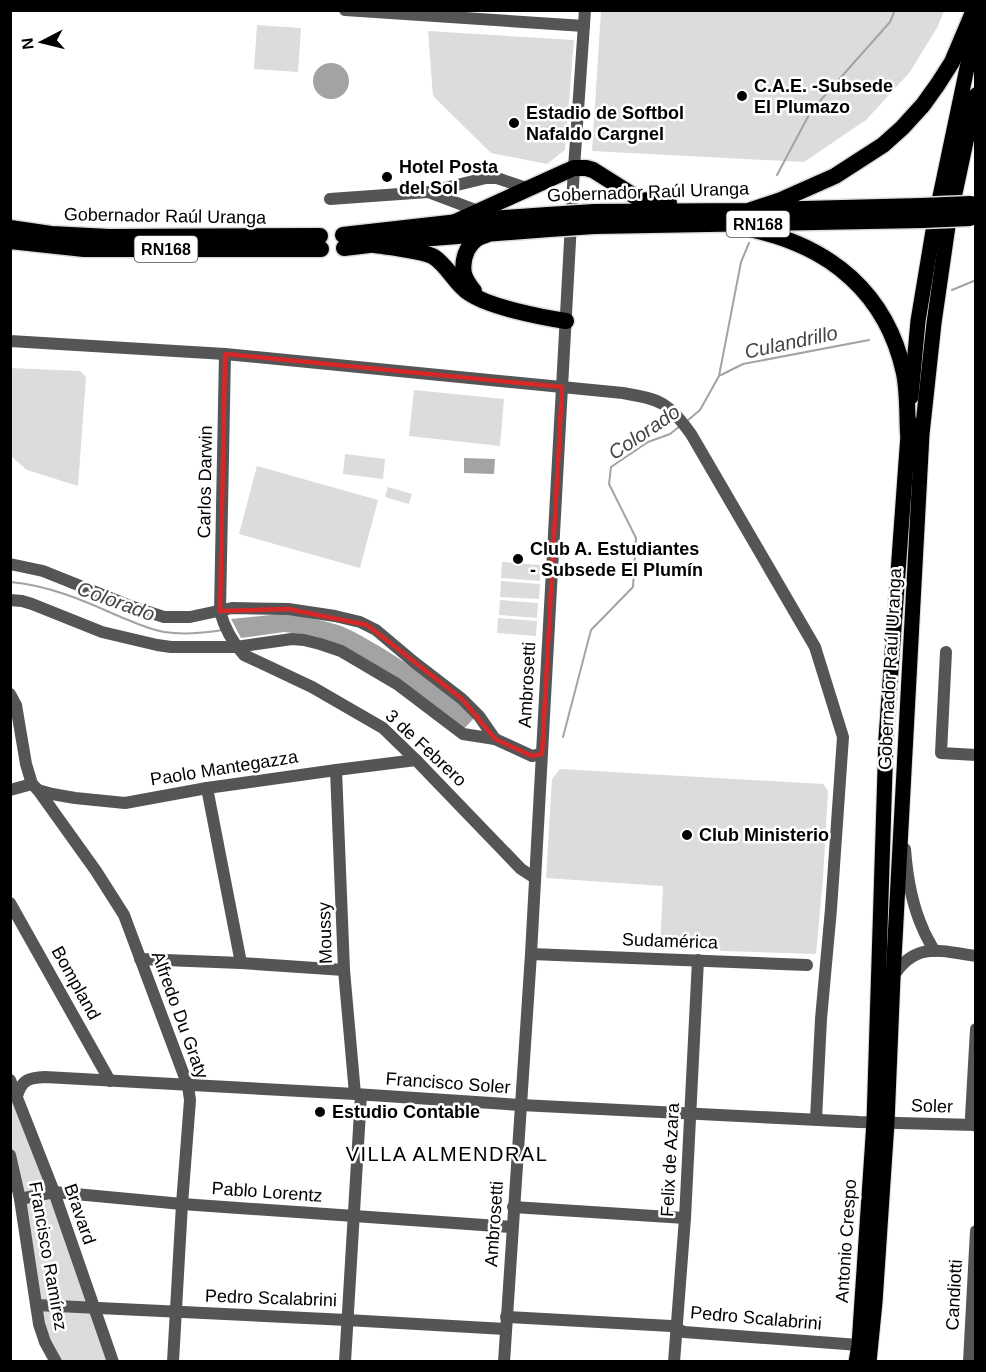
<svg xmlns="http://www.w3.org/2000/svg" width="986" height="1372" font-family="Arial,sans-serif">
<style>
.green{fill:#dcdcdc}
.water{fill:#a3a3a3}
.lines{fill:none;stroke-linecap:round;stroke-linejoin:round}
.stream{stroke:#a3a3a3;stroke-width:2}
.major-casing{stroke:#dbdbdb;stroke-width:17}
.highway-casing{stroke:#dbdbdb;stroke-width:19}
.minor{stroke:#555;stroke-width:12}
.major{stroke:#000;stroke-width:15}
.highway{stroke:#000;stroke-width:16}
.highway-bridge-casing{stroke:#dbdbdb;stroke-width:19;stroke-linecap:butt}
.highway-bridge{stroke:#000;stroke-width:16}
.marked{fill:none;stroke:#d62828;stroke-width:4.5;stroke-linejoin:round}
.poi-dot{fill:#000;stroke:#fff;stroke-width:2}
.labels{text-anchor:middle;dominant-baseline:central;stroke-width:5;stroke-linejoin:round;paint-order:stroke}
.shield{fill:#fff;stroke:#4c4c4c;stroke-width:1.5}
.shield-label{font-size:16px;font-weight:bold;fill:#000}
.poi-label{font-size:18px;font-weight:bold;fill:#000;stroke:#fff;text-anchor:start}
.street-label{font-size:18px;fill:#000;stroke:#fff}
.water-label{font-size:20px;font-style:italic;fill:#444;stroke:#fff}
.neighbourhood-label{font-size:20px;letter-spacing:1.5px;fill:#000;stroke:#fff}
</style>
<rect width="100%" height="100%" fill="#fff"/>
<g class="green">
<polygon points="601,11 601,10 944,11 938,26 910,72 866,120 804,162 592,151"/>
<polygon points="257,25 301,28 298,72 254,69"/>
<polygon points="428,31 574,40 565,150 547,164 491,153 433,96"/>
<polygon points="10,368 80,371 86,377 78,486 27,470 11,456"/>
<polygon points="414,390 504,399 500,446 409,436"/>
<polygon points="345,454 385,459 383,479 343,474"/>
<polygon points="257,466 378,500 360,568 239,534"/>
<polygon points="388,487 412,494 409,504 385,497"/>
<polygon points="502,562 541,565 540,581 501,578"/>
<polygon points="501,581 540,584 539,599 500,597"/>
<polygon points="500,600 538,603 537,618 499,615"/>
<polygon points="498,618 537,621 536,636 497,633"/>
<polygon points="560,769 823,784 828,791 823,878 816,954 660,949 663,886 546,878 552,779"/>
<polygon points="10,1080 113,1361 56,1361 45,1342 11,1155"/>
</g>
<g class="water">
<circle cx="331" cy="81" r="18"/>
<polygon points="464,458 495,459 494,474 464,473"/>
<path d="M280 614C300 616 319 619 338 625 353 630 366 639 379 646 413 667 447 689 474 718L463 730 399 681 300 634 284 632 241 638 231 619Z"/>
</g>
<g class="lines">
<g class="stream">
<polyline points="777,175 811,111 890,22 895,10"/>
<polyline points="952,290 976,280"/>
<polyline points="721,375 743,364 869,340"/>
<polyline points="687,421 700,410 719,376 741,262 749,243"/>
<path d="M10 582C47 585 83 600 116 615 131 621 147 629 164 632 183 635 204 633 223 630"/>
<polyline points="563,737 591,630 633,587 636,538 609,484 611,467 648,442 670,434 680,426"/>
</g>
<defs>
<g id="major">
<polyline points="911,397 918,321 934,225 976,25"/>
<polyline points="856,1362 859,1345 874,1122 886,738 909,421"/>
<polyline points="869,1362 875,1302 887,1122 893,977 922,434 934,323 948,226 976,95"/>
</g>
<g id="highway">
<polyline points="968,129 976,109"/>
<polyline points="764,210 922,206"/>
<polyline points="594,212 748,211 781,200 835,176 883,145 902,128 923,105 938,84 952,62 974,10"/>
<polyline points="453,223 567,171 574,168 586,168 593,170 639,199 658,203 669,203"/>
<polyline points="594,226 922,220"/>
<polyline points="10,228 51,234 109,237 320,236"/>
<path d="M754 230C831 247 887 294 904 373 908 393 907 414 908 433"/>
<polyline points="343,235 476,220 548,215"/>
<polyline points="10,241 84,249 321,249"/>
<path d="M375 245C388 247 425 251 434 257 448 266 455 284 469 293 489 307 540 317 566 321"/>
<polyline points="344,248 419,239 549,229"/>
<path d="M474 291C470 286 466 281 464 274 461 258 469 238 486 235"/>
</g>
</defs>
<use href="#major" class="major-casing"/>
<use href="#highway" class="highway-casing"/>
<g class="minor">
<polyline points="345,10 584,26"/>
<polyline points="428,192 481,212"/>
<polyline points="330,199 428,192 486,178 497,178 526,188"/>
<path d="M10 341 225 354 623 393C663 400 667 402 691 434L815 647 843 737 831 909 821 1019 816 1119"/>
<path d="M225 354 220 611C224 627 233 643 244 655L312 687 383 728 416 760 521 869 535 878"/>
<polyline points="10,564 43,571 133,607 164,617 190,617 232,608 288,609 335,616 360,622 376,630 414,662 462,699 479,716 495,739"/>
<polyline points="10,600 22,601 32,604 102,632 157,645 171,647 236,647 292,639 304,640 320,644 341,651 397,684 463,734 495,739 532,756 542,754"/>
<polyline points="946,652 941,753 976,755"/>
<polyline points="10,694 16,705 26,764 32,784"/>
<polyline points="336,770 344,970 355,1094"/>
<polyline points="32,784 38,790 96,871 124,915 188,1086 190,1100 182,1204 173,1362"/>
<polyline points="207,788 241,963"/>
<polyline points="10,790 32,784"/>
<polyline points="38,790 52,794 75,798 125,803 207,788 336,770 416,760"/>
<path d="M905 849C907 876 912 905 923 929 926 937 931 944 934 951"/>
<polyline points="10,903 110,1081"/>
<polyline points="531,954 807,965"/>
<polyline points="140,959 241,963 344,970"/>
<path d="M893 977C915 941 940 951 976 956"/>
<polyline points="976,1029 971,1117 976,1126"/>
<polyline points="10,1080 54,1192 113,1362"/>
<path d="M17 1096C22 1079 29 1078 45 1077L355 1094 521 1105 859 1122 976 1125"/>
<polyline points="10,1155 20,1199 39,1324 45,1342 56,1362"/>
<polyline points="20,1199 54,1192 182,1204 512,1227"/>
<polyline points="513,1207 685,1218"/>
<polyline points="36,1305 347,1320 505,1329"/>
<polyline points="506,1317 671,1326 684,1332 859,1345"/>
<polyline points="345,1362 361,1095"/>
<polyline points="504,1362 531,954 574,168 585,10"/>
<polyline points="674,1362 685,1218 698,960"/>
<polyline points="969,1362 976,1231"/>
</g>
<use href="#major" class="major"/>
<use href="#highway" class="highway"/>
<defs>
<g id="highway-bridge">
<polyline points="922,206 971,204"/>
<polyline points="548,215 594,212"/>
<polyline points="922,220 970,218"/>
<polyline points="549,229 594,226"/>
</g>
</defs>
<use href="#highway-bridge" class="highway-bridge-casing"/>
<use href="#highway-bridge" class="highway-bridge"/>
</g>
<path class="marked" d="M225 354 562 387 542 754 532 756 495 739 462 699 367 625 288 609 220 611Z"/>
<g class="poi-dot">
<circle cx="742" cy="96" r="6"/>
<circle cx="514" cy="123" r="6"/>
<circle cx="387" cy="177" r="6"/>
<circle cx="518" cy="559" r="6"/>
<circle cx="687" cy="835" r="6"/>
<circle cx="320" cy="1112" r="6"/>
</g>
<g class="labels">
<g class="shield">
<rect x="726.5" y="211" width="63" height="26" rx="4.5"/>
<rect x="134.5" y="236" width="63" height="26" rx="4.5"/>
</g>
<g class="shield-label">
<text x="758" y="224">RN168</text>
<text x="166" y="249">RN168</text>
</g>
<g class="poi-label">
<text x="754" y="86">C.A.E. -Subsede<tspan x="754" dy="21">El Plumazo</tspan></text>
<text x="526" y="113">Estadio de Softbol<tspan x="526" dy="21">Nafaldo Cargnel</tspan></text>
<text x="399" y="167">Hotel Posta<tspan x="399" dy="21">del Sol</tspan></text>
<text x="530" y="549">Club A. Estudiantes<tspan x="530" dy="21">- Subsede El Plumín</tspan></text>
<text x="699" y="835">Club Ministerio</text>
<text x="332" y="1112">Estudio Contable</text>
</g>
<g class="street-label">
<text transform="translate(648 192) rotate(-2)">Gobernador Raúl Uranga</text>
<text transform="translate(165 216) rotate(1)">Gobernador Raúl Uranga</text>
<text transform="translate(205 482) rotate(-89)">Carlos Darwin</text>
<text transform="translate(890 669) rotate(-87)">Gobernador Raúl Uranga</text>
<text transform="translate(527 685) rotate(-87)">Ambrosetti</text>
<text transform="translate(426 748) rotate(43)">3 de Febrero</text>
<text transform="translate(224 768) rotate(-9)">Paolo Mantegazza</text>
<text transform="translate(325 933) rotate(-92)">Moussy</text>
<text transform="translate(670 941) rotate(2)">Sudamérica</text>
<text transform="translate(76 983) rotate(61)">Bompland</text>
<text transform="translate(180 1015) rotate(70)">Alfredo Du Graty</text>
<text transform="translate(448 1083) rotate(4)">Francisco Soler</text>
<text transform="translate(932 1106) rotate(2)">Soler</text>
<text transform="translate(670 1160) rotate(-87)">Felix de Azara</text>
<text transform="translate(267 1192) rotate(4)">Pablo Lorentz</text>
<text transform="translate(80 1214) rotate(71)">Bravard</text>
<text transform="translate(494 1224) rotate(-86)">Ambrosetti</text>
<text transform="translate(846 1241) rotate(-86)">Antonio Crespo</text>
<text transform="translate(48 1256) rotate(80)">Francisco Ramírez</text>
<text transform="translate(954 1295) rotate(-87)">Candiotti</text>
<text transform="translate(271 1298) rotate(2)">Pedro Scalabrini</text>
<text transform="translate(756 1318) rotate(5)">Pedro Scalabrini</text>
</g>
<g class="water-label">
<text transform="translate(791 342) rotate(-12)">Culandrillo</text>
<text transform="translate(644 432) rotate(-34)">Colorado</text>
<text transform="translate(116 601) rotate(20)">Colorado</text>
</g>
<g class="neighbourhood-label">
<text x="447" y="1154">VILLA ALMENDRAL</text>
</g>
</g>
<rect width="986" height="1372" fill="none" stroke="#000000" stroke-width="24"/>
<g transform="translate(42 42) rotate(263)" stroke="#ffffff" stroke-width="4.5" paint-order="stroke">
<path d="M0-4.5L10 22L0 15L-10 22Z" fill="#000000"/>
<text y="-9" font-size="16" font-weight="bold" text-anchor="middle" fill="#000000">N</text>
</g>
</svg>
